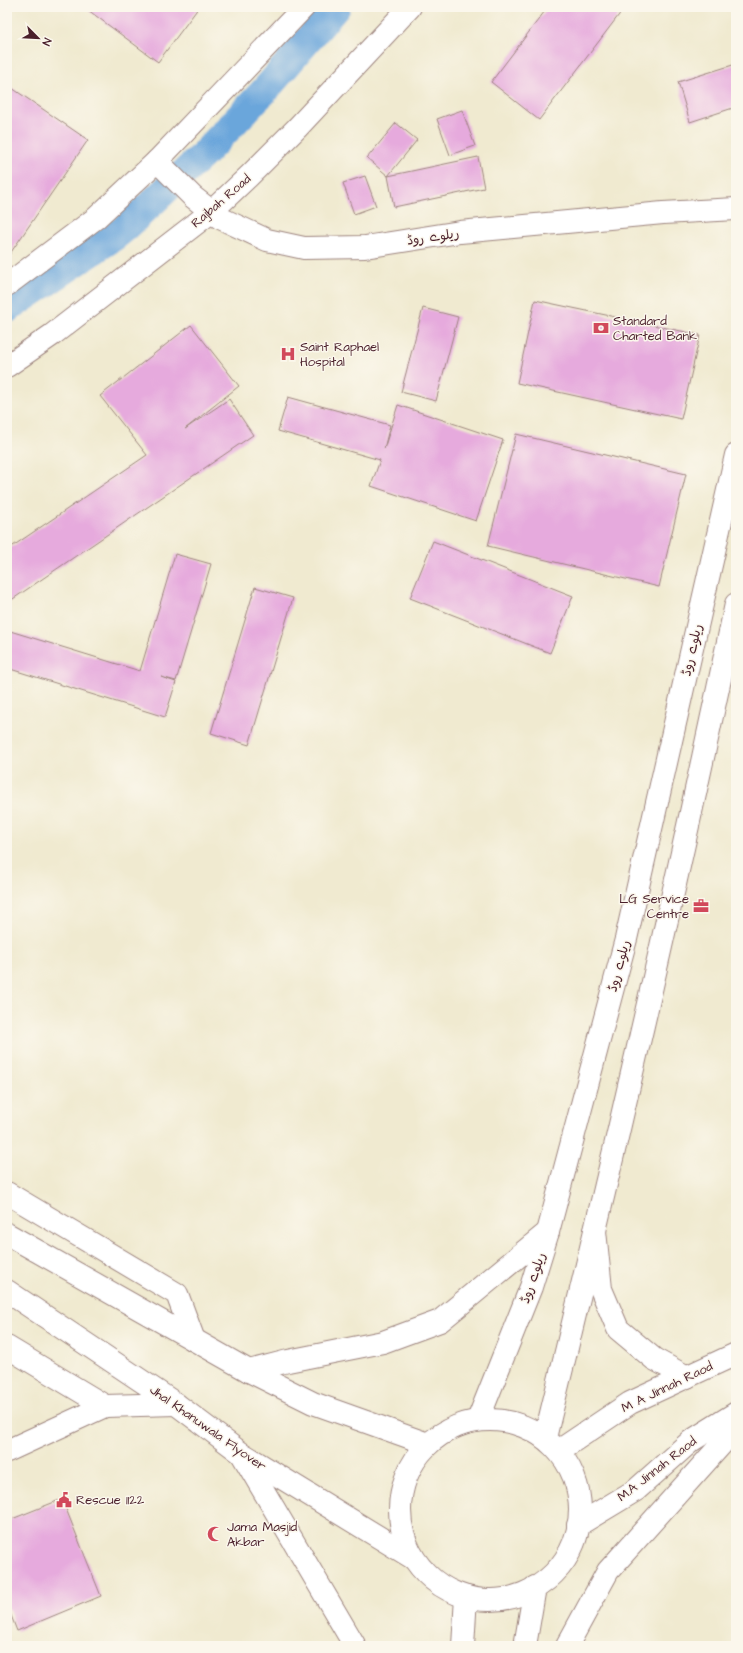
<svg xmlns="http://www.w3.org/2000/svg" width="743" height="1653" font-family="'Architects Daughter','Playpen Sans Arabic',sans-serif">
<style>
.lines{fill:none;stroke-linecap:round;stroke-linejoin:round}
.canal{stroke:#6aa6db;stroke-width:29}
.building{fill:#e6aadd}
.street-casing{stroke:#9d847e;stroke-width:24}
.secondary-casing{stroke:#9d847e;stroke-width:24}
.primary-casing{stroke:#9d847e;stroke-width:24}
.street{stroke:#fff;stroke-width:22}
.secondary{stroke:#fff;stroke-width:22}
.primary{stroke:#fff;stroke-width:22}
.labels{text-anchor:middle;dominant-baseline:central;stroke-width:3;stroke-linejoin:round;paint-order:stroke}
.street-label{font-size:13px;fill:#4a1f2b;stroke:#fbf7ec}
.poi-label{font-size:13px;fill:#4a1f2b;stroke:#fbf7ec;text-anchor:start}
</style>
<rect width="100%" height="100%" fill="#fbf7ec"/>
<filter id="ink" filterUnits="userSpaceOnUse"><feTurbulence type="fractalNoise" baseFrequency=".025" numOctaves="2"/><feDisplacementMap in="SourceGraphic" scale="8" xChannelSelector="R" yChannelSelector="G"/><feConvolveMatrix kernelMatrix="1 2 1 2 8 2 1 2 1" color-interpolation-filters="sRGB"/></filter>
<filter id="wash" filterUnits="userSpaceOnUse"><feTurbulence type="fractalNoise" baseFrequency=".012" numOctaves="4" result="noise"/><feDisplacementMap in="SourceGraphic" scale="16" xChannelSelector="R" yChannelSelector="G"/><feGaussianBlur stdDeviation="0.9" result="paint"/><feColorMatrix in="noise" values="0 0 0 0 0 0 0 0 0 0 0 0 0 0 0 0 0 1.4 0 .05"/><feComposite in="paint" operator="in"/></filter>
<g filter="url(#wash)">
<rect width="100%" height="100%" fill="#f0ead0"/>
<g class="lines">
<polyline class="canal" points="7,309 115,236 125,228 202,156 266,89 336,7"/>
</g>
<g id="blocks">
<g class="building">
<polygon points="84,7 199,7 158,62"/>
<polygon points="548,7 625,7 539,120 491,82"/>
<polygon points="736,64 736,107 690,122 678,82"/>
<polygon points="9,86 88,140 7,258 7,89"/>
<polygon points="462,110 475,146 450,155 437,119"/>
<polygon points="396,123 417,140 388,176 367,158"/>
<polygon points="478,157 484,188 394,207 388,176"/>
<polygon points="365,176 376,206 354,214 343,183"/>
<polygon points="535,300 700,335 681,419 517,383"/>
<polygon points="423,308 458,317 436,401 401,392"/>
<polygon points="191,325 239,386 185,429 229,399 253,435 7,603 7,550 147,455 100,396"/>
<polygon points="288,397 390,425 384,449 398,405 503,440 476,521 371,486 380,460 278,431"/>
<polygon points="516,434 686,474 659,587 488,546"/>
<polygon points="433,541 573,596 550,653 410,598"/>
<polygon points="175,554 211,564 176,681 161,677 176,682 165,717 7,668 7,630 140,671"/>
<polygon points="255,587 293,598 249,745 211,733"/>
<polygon points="62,1499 101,1596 17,1631 7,1605 7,1521"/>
</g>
</g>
</g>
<g filter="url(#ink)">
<use href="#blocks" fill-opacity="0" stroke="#9d847e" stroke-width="1"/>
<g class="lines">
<defs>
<g id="street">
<polyline points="7,1347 105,1406"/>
<polyline points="7,1451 105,1406 176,1404"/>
</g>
<g id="secondary">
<polyline points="157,161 193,197 220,218 267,240 304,248 365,247 460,232 663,213 736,209"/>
<polyline points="478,1420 531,1287 548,1232 626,939 736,455"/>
<path d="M545 1438C613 1161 677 883 736 604"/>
<polyline points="463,1646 466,1597"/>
<polyline points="525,1646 535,1587"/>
</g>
<g id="primary">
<polyline points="7,285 96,218 157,161 304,7"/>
<polyline points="7,366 52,335 211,212 249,176 297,128 410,7"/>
<polyline points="7,1193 177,1294 194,1340"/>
<polyline points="595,1231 601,1289 618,1329 654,1359 687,1377"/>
<polyline points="7,1234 249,1371 313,1403 428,1444"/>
<polyline points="7,1291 176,1404 241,1453 413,1558"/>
<polyline points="249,1371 288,1361 383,1342 440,1321 548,1232"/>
<circle cx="490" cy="1510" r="90"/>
<polyline points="560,1450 630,1403 736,1354"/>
<polyline points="243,1456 355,1646"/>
<polyline points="578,1525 636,1490 691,1441 736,1413"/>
<polyline points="567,1646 608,1571 736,1428"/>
</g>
</defs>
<use href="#street" class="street-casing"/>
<use href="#secondary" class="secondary-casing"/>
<use href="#primary" class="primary-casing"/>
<use href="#street" class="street"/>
<use href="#secondary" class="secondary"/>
<use href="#primary" class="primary"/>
</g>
</g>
<defs>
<symbol id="bank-bare" viewBox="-9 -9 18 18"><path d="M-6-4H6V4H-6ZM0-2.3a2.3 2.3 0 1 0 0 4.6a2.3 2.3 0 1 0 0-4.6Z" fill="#d1495b" stroke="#fbf7ec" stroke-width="2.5" paint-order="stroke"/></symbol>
<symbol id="hospital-bare" viewBox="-9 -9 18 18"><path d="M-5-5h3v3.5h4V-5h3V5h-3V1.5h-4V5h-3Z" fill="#d1495b" stroke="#fbf7ec" stroke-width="2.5" paint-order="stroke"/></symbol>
<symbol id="office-bare" viewBox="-9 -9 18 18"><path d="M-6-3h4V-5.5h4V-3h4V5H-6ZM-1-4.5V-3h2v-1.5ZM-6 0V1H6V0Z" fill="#d1495b" stroke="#fbf7ec" stroke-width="2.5" paint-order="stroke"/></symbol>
<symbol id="civic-bare" viewBox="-9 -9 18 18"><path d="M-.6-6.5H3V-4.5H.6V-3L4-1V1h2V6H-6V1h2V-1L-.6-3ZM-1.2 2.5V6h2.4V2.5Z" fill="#d1495b" stroke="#fbf7ec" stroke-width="2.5" paint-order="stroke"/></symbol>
<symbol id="mosque-bare" viewBox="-9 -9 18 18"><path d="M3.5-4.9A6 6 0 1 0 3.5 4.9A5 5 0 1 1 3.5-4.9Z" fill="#d1495b" stroke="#fbf7ec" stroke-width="2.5" paint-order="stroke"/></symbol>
</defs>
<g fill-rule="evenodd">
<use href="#bank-bare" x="590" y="317" width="22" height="22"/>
<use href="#hospital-bare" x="277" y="343" width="22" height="22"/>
<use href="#office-bare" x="690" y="895" width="22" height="22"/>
<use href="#civic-bare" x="53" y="1489" width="22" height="22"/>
<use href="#mosque-bare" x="204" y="1523" width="22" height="22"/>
</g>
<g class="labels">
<g class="street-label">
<text transform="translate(221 201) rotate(-41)">Rajbah Road</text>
<text transform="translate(433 237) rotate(-8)">ریلوے روڈ</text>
<text transform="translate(692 650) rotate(-77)">ریلوے روڈ</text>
<text transform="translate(619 966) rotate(-75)">ریلوے روڈ</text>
<text transform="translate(533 1278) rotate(-71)">ریلوے روڈ</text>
<text transform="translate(667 1387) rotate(-26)">M A Jinnah Raod</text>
<text transform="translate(208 1428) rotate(35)">Jhal Khanuwala Flyover</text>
<text transform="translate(657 1469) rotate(-38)">M.A Jinnah Raod</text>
</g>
<g class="poi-label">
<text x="613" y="321">Standard<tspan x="613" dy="15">Charted Bank</tspan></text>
<text x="300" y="347">Saint Raphael<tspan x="300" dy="15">Hospital</tspan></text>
<text x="689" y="899" text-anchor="end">LG Service<tspan x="689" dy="15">Centre</tspan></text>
<text x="76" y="1500">Rescue 1122</text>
<text x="227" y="1527">Jama Masjid<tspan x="227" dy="15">Akbar</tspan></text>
</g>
</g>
<rect width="743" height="1653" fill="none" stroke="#fbf7ec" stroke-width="24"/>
<g transform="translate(38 38) rotate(114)" stroke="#fbf7ec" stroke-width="3" paint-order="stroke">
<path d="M0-3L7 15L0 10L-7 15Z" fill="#4a1f2b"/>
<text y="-6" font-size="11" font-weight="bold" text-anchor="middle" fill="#4a1f2b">N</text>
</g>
</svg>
